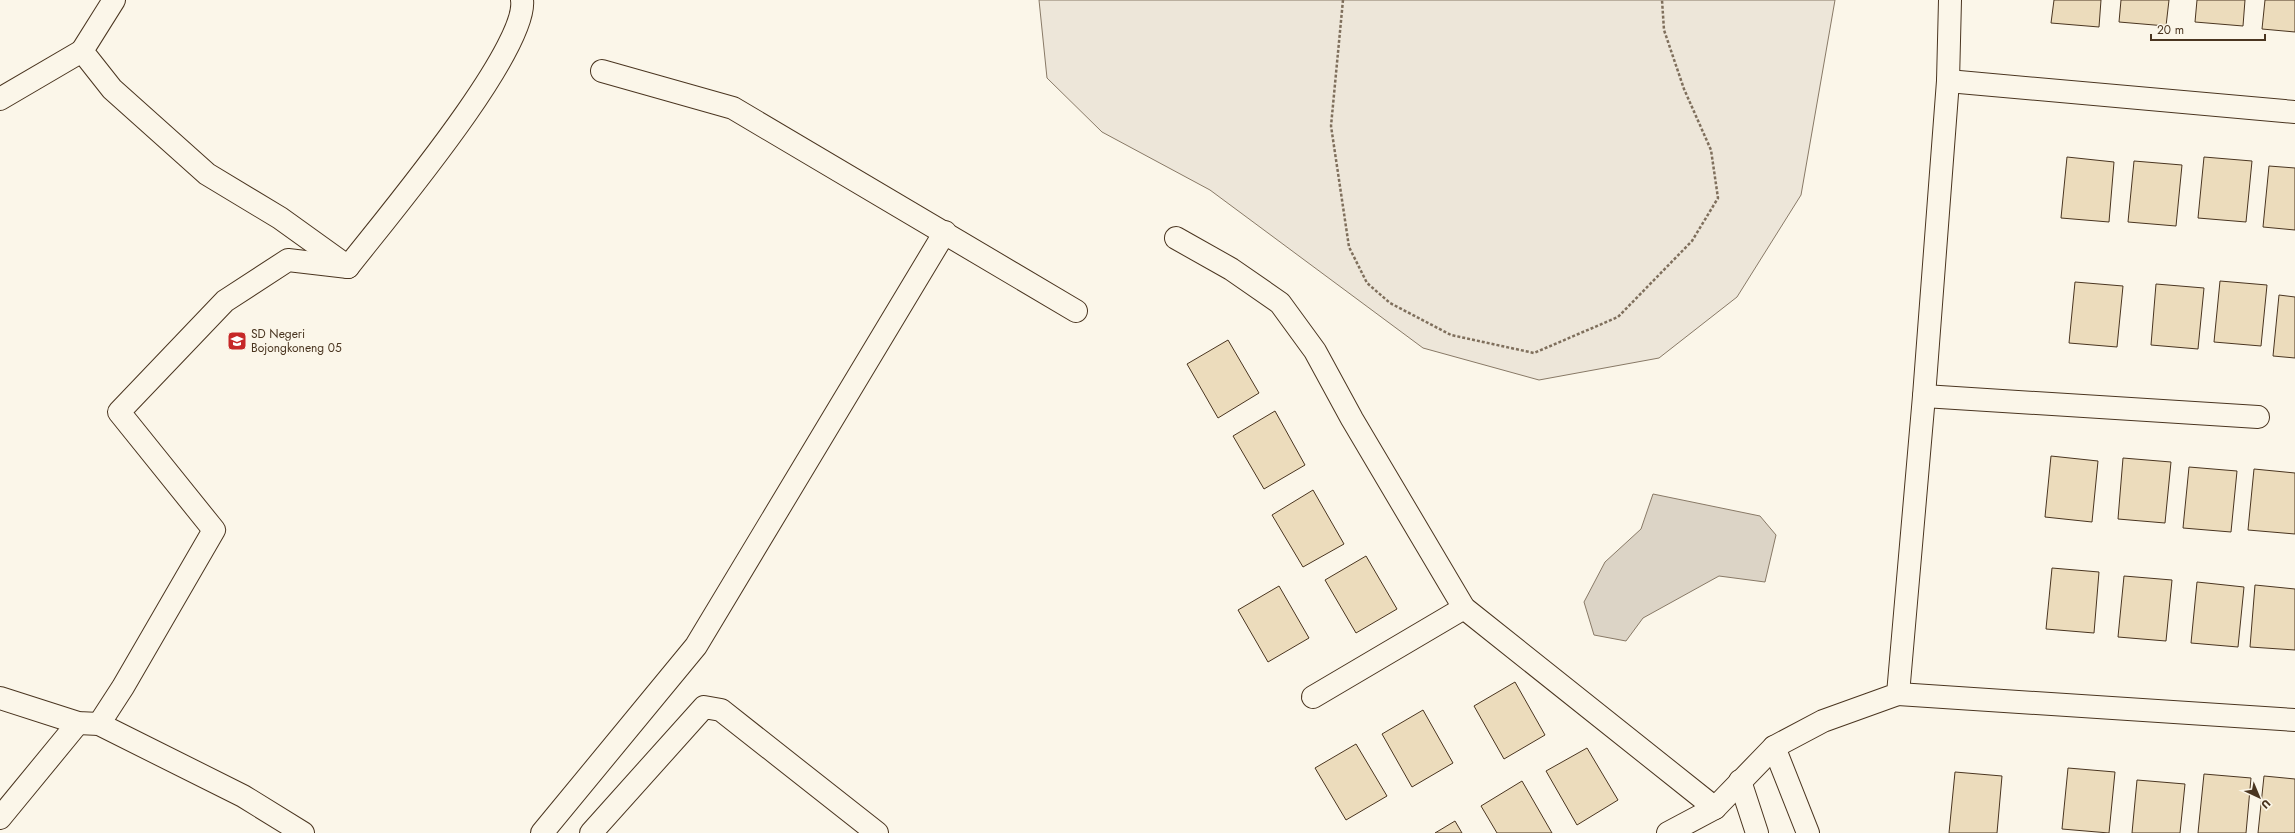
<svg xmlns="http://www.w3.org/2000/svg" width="2295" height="833" font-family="Jost,sans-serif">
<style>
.green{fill:#ede6d9;stroke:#887966}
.water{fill:#dcd4c6;stroke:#887966}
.building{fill:#ecdcbc;stroke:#4a3520}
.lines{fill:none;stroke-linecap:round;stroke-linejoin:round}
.street-casing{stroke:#4a3520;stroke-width:24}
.secondary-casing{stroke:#4a3520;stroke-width:24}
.path{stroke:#7f6f5c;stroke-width:2.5;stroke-dasharray:3 2;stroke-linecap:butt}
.street{stroke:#fbf6e9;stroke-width:22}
.secondary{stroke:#fbf6e9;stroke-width:22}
.labels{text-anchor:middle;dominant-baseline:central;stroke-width:3;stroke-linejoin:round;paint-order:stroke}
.poi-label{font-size:12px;fill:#4a3520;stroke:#fbf6e9;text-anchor:start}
</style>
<rect width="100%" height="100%" fill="#fbf6e9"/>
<polygon class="green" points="1039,0 1835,0 1801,195 1737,297 1659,358 1539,380 1423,348 1210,190 1102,132 1047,78"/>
<polygon class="water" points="1653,494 1760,516 1776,535 1765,582 1719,576 1643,618 1626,641 1594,635 1584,602 1605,562 1641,529"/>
<g class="building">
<polygon points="2054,0 2101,0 2099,27 2051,23"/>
<polygon points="2121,0 2169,0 2166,26 2119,22"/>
<polygon points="2197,0 2245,0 2243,26 2195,22"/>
<polygon points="2265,0 2295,0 2295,32 2262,29"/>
<polygon points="2067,157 2114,162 2109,222 2061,218"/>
<polygon points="2204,157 2252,161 2246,222 2198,218"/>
<polygon points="2134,161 2182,165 2176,226 2128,222"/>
<polygon points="2269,166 2295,168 2295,230 2263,227"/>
<polygon points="2220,281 2267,285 2261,346 2214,342"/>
<polygon points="2075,282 2123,286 2117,347 2069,343"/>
<polygon points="2156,284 2204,288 2198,349 2151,345"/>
<polygon points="2279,295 2295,297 2295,358 2273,356"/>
<polygon points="1228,340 1259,393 1218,418 1187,364"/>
<polygon points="1275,411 1305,465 1264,489 1233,436"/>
<polygon points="2051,456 2098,461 2092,522 2045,517"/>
<polygon points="2123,458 2171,462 2165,523 2118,519"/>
<polygon points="2189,467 2237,471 2231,532 2183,528"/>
<polygon points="2254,469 2295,473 2295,534 2248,530"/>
<polygon points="1313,490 1344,544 1303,567 1272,515"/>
<polygon points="1366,556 1397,609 1356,633 1325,580"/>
<polygon points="2052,568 2099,572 2094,633 2046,629"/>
<polygon points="2124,576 2172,580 2166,641 2118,637"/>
<polygon points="2197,582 2244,587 2238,647 2191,643"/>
<polygon points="2255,585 2295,589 2295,650 2250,647"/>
<polygon points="1279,586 1309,638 1268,662 1238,610"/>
<polygon points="1515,682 1545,735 1504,759 1474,706"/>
<polygon points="1423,710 1453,763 1412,787 1382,734"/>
<polygon points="1356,744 1387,796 1346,820 1315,768"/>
<polygon points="1587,748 1618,800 1577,825 1546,771"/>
<polygon points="2068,768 2115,772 2109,833 2062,829"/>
<polygon points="1955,772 2002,776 1997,833 1949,833"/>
<polygon points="2204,774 2251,778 2246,833 2198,833"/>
<polygon points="2264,776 2295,779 2295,833 2258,833"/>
<polygon points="2137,780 2185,784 2180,833 2132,833"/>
<polygon points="1522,781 1552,833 1497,833 1481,806"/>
<polygon points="1455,821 1462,833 1435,833"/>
</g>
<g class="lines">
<defs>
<g id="street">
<polyline points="114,0 82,51 112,89 207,174 280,218 344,264"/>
<polyline points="602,71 733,108 1076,311"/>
<polyline points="1948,81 2295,112"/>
<polyline points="0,99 82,51"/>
<polyline points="1176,238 1231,269 1280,303 1315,351 1352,419 1464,608 1715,808"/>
<path d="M348 267C383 222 529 49 522 0"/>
<polyline points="1924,396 2258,417"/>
<polyline points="1898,694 2295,720"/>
<polyline points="1313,697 1464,608"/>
<polyline points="99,724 123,687 214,530 119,412 225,301 288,260 348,267"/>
<polyline points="1774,747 1808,833"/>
<polyline points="1740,781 1757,833"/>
<polyline points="0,818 78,723"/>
<polyline points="542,833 696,646 945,232"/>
<polyline points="591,833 704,707 721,710 877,833"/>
<polyline points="1668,833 1715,808 1774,747 1823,721 1898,694 1924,396 1948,81 1950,0"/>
</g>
<polyline id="secondary" points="0,698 78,723 99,724 243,796 303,833"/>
</defs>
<use href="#street" class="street-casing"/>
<use href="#secondary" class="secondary-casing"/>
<polyline class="path" points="1343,0 1331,126 1349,247 1367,283 1390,303 1451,335 1534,353 1618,317 1692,241 1718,198 1711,150 1684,89 1664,30 1662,0"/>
<use href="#street" class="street"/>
<use href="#secondary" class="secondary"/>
</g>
<defs>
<symbol id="school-square" viewBox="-11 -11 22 22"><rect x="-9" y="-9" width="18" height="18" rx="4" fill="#c62828" stroke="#fbf6e9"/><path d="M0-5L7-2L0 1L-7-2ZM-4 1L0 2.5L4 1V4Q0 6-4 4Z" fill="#fff"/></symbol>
</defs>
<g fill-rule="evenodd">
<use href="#school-square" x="226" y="330" width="22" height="22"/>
</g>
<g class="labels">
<g class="poi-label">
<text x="251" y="334">SD Negeri<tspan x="251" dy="14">Bojongkoneng 05</tspan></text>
</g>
</g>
<g transform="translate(2259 797) rotate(136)" stroke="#fbf6e9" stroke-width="3" paint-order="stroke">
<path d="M0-3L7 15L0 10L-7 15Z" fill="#4a3520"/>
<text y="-6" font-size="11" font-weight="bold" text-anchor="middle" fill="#4a3520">U</text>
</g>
<path d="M2151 34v6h114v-6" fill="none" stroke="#4a3520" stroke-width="2"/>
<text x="2157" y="34" font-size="12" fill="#4a3520" stroke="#fbf6e9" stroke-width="3" paint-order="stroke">20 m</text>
</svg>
